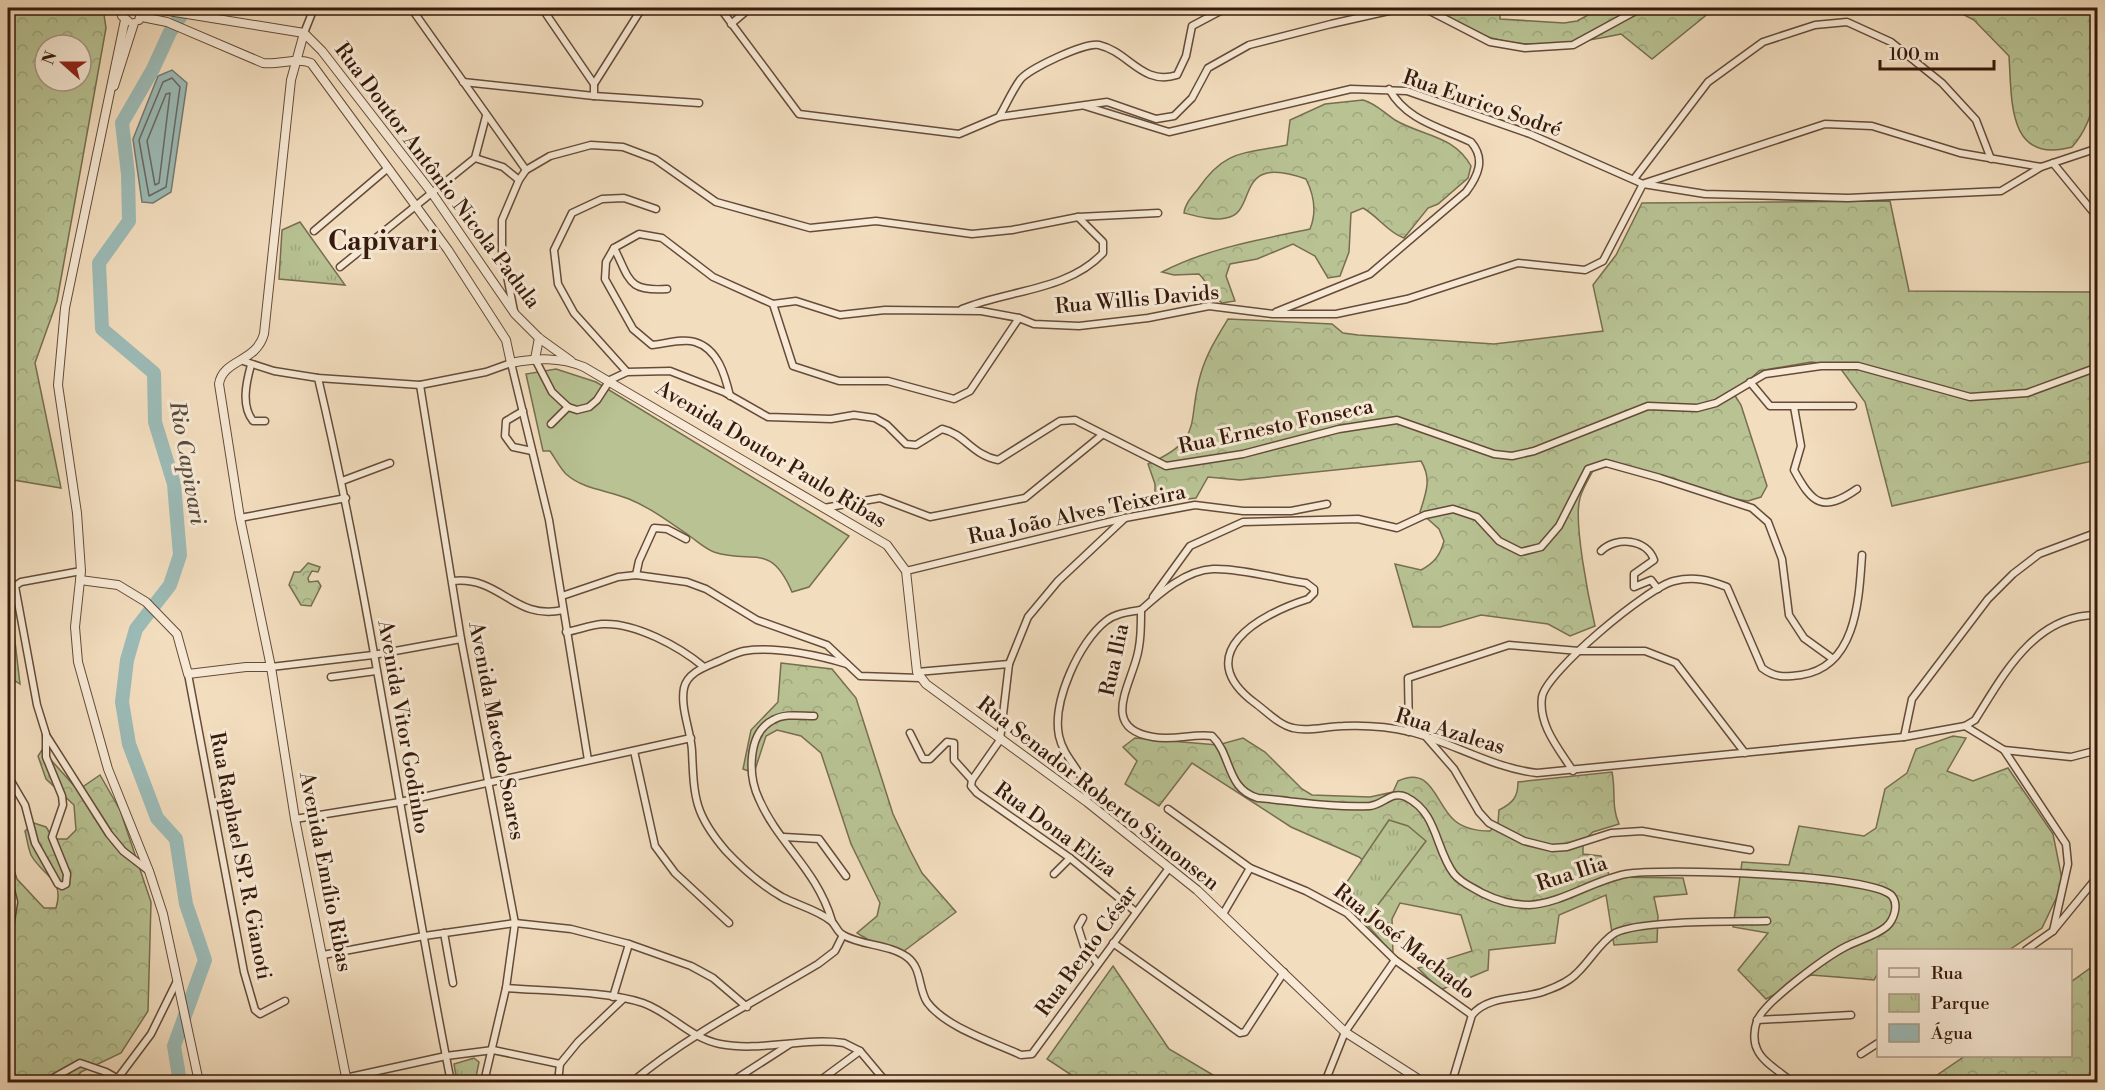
<svg xmlns="http://www.w3.org/2000/svg" width="2105" height="1090" font-family="'Libre Bodoni',serif">
<style>
.forest{fill:url(#forest-crowns);stroke:#776e50;stroke-width:1.5;fill-rule:evenodd}
.park{fill:url(#park-tufts);stroke:#776e50;stroke-width:1.5}
.pitch{fill:#b8c293;stroke:#776e50;stroke-width:1.5}
.water{fill:#9cbbb7;stroke:#737b73;stroke-width:1.5}
.lines{fill:none;stroke-linecap:round;stroke-linejoin:round}
.shore{stroke:#696a62;stroke-width:1.5}
.river{stroke:#9cbbb7;stroke-width:14}
.minor-casing{stroke:#654b38;stroke-width:9}
.tertiary-casing{stroke:#654b38;stroke-width:10}
.minor{stroke:#f7e9d5;stroke-width:6}
.tertiary{stroke:#f7e9d5;stroke-width:8}
.labels{text-anchor:middle;dominant-baseline:central;stroke-width:6;stroke-linejoin:round;paint-order:stroke}
.street-label{font-size:21px;fill:#361a0c;stroke:#f7e9d5}
.water-label{font-size:22px;font-style:italic;fill:#554a3f;stroke:#f7e9d5}
.district-label{font-size:27px;font-weight:bold;fill:#361a0c;stroke:#f7e9d5}
</style>
<defs>
<pattern id="forest-crowns" width="20" height="18" patternUnits="userSpaceOnUse" patternTransform="scale(1.5)"><rect width="20" height="18" fill="#b8c293"/><path d="M2 6a3 3 0 1 1 6 0M12 15a3 3 0 1 1 6 0" fill="none" stroke="#9fa67e"/></pattern>
<pattern id="park-tufts" width="24" height="20" patternUnits="userSpaceOnUse" patternTransform="scale(1.5)"><rect width="24" height="20" fill="#b8c293"/><path d="M3 7l-1-3M5 7V3M7 7l1-3M15 17l-1-3M17 17v-4M19 17l1-3" fill="none" stroke="#9fa67e"/></pattern>
</defs>
<rect width="100%" height="100%" fill="#f2ddbe"/>
<filter id="stains"><feTurbulence type="fractalNoise" baseFrequency=".00333" numOctaves="4"/><feColorMatrix values="0 0 0 0 .2 0 0 0 0 .09 0 0 0 0 .02 0 0 0 .5 -.17"/></filter>
<radialGradient id="worn" r=".72"><stop offset=".6" stop-color="#630" stop-opacity="0"/><stop offset="1" stop-color="#630" stop-opacity=".3"/></radialGradient>
<g class="forest">
<path d="M8 8H103L106 28 57 301 35 363 61 488 8 479ZM45 45H81V81H45Z"/>
<path d="M1428 8H1500V19L1564 23 1577 21 1601 8H1715L1652 59 1621 34C1579 43 1533 50 1491 38 1469 31 1450 16 1428 8Z"/>
<path d="M1951 8H2097C2098 55 2105 110 2072 147 2007 165 2012 100 2009 56L1974 20Z"/>
<path d="M1363 100C1377 104 1384 113 1395 120 1422 136 1454 135 1471 166L1468 178 1438 204 1428 208 1404 238C1387 232 1379 217 1363 208L1351 213 1349 252 1340 276 1328 278 1315 256 1293 244 1257 259 1230 264 1226 276 1235 301 1222 303C1211 294 1209 284 1199 274L1174 275 1162 272C1208 248 1259 240 1310 229 1317 212 1314 195 1306 179 1232 152 1259 213 1226 218 1213 221 1196 216 1184 213 1185 204 1192 196 1198 189 1225 149 1244 154 1287 145L1290 120 1325 104Z"/>
<path d="M1890 201 1909 291 2097 292V460L1892 506 1865 402 1838 365 1811 362 1759 371 1734 394 1741 405 1767 486 1761 497 1748 501 1735 499 1609 460 1596 465C1591 475 1583 487 1580 498 1573 521 1589 600 1595 626L1570 636 1548 624 1481 615 1440 627H1413L1395 564 1421 570C1434 563 1440 556 1444 541L1439 529 1420 512C1426 493 1432 479 1421 461L1240 480 1208 477 1196 498 1155 503V484L1148 464C1206 439 1186 422 1201 373 1207 353 1217 337 1228 319L1332 324 1343 333 1358 335 1494 344 1603 331 1593 285 1616 255 1642 203Z"/>
<polygon points="308,563 320,567 318,572 312,571 308,578 309,582 318,581 321,586 311,606 301,605 289,585 294,572 300,572"/>
<polygon points="8,631 14,633 20,684 8,676"/>
<polygon points="781,663 832,669 856,698 893,814 910,850 922,873 956,912 904,951 868,940 857,933 877,916 880,903 851,844 821,753 801,736 777,730 766,736 754,773 743,769 751,730 778,702"/>
<polygon points="1953,736 1966,738 1947,771 1973,781 2008,768 2053,834 2063,884 2042,928 2009,950 1878,950 1878,973 1874,980 1811,975 1766,999 1738,970 1768,933 1733,927 1742,862 1789,865 1799,826 1864,836 1876,828 1885,789 1907,773 1916,749"/>
<path d="M1135 738 1218 745 1243 738 1265 752 1302 789 1312 795 1370 797 1393 792 1398 781C1432 765 1435 803 1454 820 1464 829 1477 831 1490 831L1498 823 1499 810C1513 803 1518 797 1518 782L1612 772C1616 791 1611 806 1619 824L1593 832 1583 841V854L1601 856 1610 877 1683 878 1687 894 1654 897 1658 916 1657 942 1614 945 1606 895 1559 915 1555 943 1489 950 1488 970 1440 990 1418 968 1472 951 1461 915 1400 903 1392 919 1393 954 1361 918 1382 877 1359 857 1291 827 1192 763 1159 806 1125 784 1137 761 1123 747Z"/>
<path d="M42 750 78 790 100 775 120 810 151 902 148 1011 121 1053 81 1072 73 1082H8V851L17 879 44 908H56C65 878 43 877 31 855 28 848 27 839 25 831L34 823 46 827 54 839H67L76 830 74 805 46 779 38 756Z"/>
<polygon points="2097,959 2097,1082 1927,1082 1965,1056 2070,1056 2071,982 2093,966"/>
<polygon points="1113,966 1169,1049 1218,1078 1233,1082 1082,1082 1047,1059"/>
</g>
<g class="park">
<polygon points="300,222 345,285 279,279 282,230"/>
<polygon points="1389,820 1408,826 1426,841 1365,922 1336,898"/>
<polygon points="474,1058 479,1062 475,1082 457,1082 454,1064"/>
</g>
<path class="pitch" d="M556 369 596 382 849 536 809 587 792 592C770 541 753 565 714 552 706 549 698 542 691 537 671 523 651 508 629 499 608 490 584 490 566 474 560 468 555 458 550 451H543L526 374Z"/>
<polygon class="water" points="172,70 187,83 171,192 153,203 142,202 133,139 158,76"/>
<g class="lines">
<g class="shore">
<polygon points="172,78 180,87 166,187 149,196 139,140 163,82"/>
<polygon points="170,93 159,183 155,185 147,141 166,94"/>
</g>
<polyline class="river" points="180,1082 174,1046 205,960 186,904 176,839 157,818 129,744 122,702 127,660 136,629 170,585 180,555 174,484 155,422 154,373 102,329 99,263 129,221 128,174 122,123 153,69 170,32 186,8"/>
<defs>
<g id="minor">
<polyline points="411,8 526,170"/>
<polyline points="542,8 594,84 594,96"/>
<polyline points="720,8 799,114 959,134 999,117 1107,102 1156,119 1174,116 1192,98 1208,68 1249,45 1331,24 1393,10 1424,8 1490,42 1525,48 1573,45 1641,8"/>
<polyline points="731,24 750,8"/>
<polyline points="304,33 314,8"/>
<polyline points="463,82 594,96 699,103"/>
<polyline points="594,84 642,8"/>
<polyline points="1085,106 1169,132 1351,89 1407,91 1530,134 1643,184 1705,194 1848,198 2001,191 2041,167"/>
<path d="M999 117C1006 105 1012 91 1020 80 1028 69 1085 42 1099 45 1129 52 1142 86 1177 75L1186 56 1192 26 1226 8"/>
<polyline points="475,158 503,167 519,180"/>
<polyline points="2053,163 2098,218"/>
<polyline points="1634,179 1708,82 1763,42 1815,25 1847,22 1891,42 1942,83 1976,120 1991,159"/>
<polyline points="1645,183 1825,124 1872,126 1960,153 2041,167 2098,148"/>
<polyline points="314,231 388,168"/>
<polyline points="2096,237 2098,229"/>
<path d="M614 248C630 279 627 292 667 289"/>
<polyline points="340,267 475,158 486,116"/>
<polyline points="773,304 793,366 839,381 888,381 954,399 970,391 1019,318"/>
<path d="M962 309C1007 290 1068 291 1103 253V242L1078 217"/>
<polyline points="514,311 502,251 502,220 519,180 526,170 550,156 591,145 623,147 655,159 716,202 810,228 876,221 972,234 1012,230 1078,217 1158,213"/>
<path d="M1276 312 1370 274 1466 192C1478 176 1486 159 1471 142 1440 127 1407 121 1389 89"/>
<path d="M535 359 552 392 568 407 577 410 589 407 597 400 610 380 627 372 670 371 724 392 768 417 831 419 854 415 875 418 887 425 906 444 916 445 942 429C965 434 972 455 998 460L1060 421 1075 420 1166 466 1243 454 1339 429 1397 420 1494 454 1512 456 1534 451 1648 406 1697 408 1716 403 1765 374 1821 366H1858L1970 397 2027 393 2098 367"/>
<polyline points="243,361 274,371 318,378 420,385 486,372 511,363 549,520 588,760"/>
<path d="M251 365C246 383 241 406 253 421H265"/>
<polyline points="627,372 574,313 558,284 554,250 572,213 602,199 624,198 656,209"/>
<path d="M318 378C373 611 404 848 451 1082"/>
<polyline points="1750,382 1770,406 1853,406"/>
<polyline points="420,385 461,639 515,923 506,988 484,1082"/>
<path d="M730 396C725 375 718 349 695 342 684 338 664 344 652 345L633 329 605 279 606 262 614 248 639 234 662 238 713 277 773 304 796 301 840 315 885 310 981 311 1019 318 1034 324 1079 326 1148 318 1209 306 1273 314H1336L1407 299 1518 263 1585 270 1603 261 1643 184"/>
<path d="M1794 407 1801 446 1794 470C1812 504 1823 513 1857 489"/>
<polyline points="523,411 506,421 505,436 513,447 532,451"/>
<polyline points="551,424 568,407"/>
<polyline points="342,481 390,463"/>
<polyline points="824,508 880,498 930,517 1025,498 1102,435"/>
<polyline points="240,518 346,498"/>
<polyline points="1125,518 1058,581 1028,617 1009,664 1000,740 972,780 971,786 977,793 1070,858 1136,912"/>
<path d="M1601 551C1616 536 1647 539 1654 560L1634 574V587L1651 580 1658 589"/>
<polyline points="906,571 1125,518 1195,505 1243,511 1291,511 1327,504"/>
<polyline points="636,575 639,561 654,528 667,529 686,539"/>
<path d="M453 581C501 576 514 621 563 610"/>
<polyline points="562,596 618,577 636,575 687,582 706,589 757,620 827,645 860,676 920,678"/>
<polyline points="1153,597 1190,546 1243,522 1358,519 1397,528 1425,515 1453,509 1477,517 1499,541 1521,552 1541,547 1559,526 1588,469 1606,463 1660,478 1752,508 1768,522 1782,559 1789,615 1804,638 1833,659"/>
<path d="M1141 610C1160 593 1186 570 1213 569 1239 568 1279 579 1306 583L1314 589V593L1308 599C1260 614 1189 654 1255 703 1266 711 1279 725 1293 728 1308 732 1327 726 1343 726 1365 725 1390 727 1411 732 1453 743 1493 768 1537 773L1904 737 1965 726 1975 720C2004 674 2035 614 2098 615"/>
<path d="M1141 610C1141 626 1141 644 1136 660 1127 691 1103 729 1153 737 1174 741 1194 733 1212 736 1232 755 1226 789 1258 798 1294 801 1333 808 1370 806 1383 805 1392 790 1406 797 1438 813 1435 849 1454 874 1461 883 1472 887 1482 893 1496 900 1513 905 1529 905 1563 903 1593 880 1626 874 1660 868 1873 874 1892 896 1899 905 1894 920 1886 927 1875 936 1859 940 1847 946 1827 956 1764 1002 1757 1021 1754 1029 1753 1041 1757 1049 1762 1062 1782 1073 1792 1082"/>
<path d="M566 632C578 630 590 625 602 624 635 622 680 647 704 667"/>
<path d="M847 664C816 655 776 646 744 651 734 653 724 659 714 663 702 668 687 674 684 688 680 708 691 731 692 751 694 797 694 814 726 851 741 867 763 886 782 897 797 905 818 910 831 921 836 925 837 932 843 935 862 946 889 944 907 957 922 968 918 988 927 1002 945 1027 993 1042 1021 1055L1032 1054 1169 868"/>
<polyline points="271,667 373,655 461,639"/>
<polyline points="917,672 1009,664"/>
<polyline points="188,674 244,972 255,1010 260,1014 285,1001"/>
<polyline points="331,677 376,671"/>
<path d="M814 716C801 716 785 713 773 720 747 733 748 776 759 799 779 845 816 868 832 921"/>
<polyline points="1965,726 2004,750 2071,757 2098,750"/>
<polyline points="1409,732 1408,678 1509,645 1579,651 1645,651 1676,663 1745,753"/>
<polyline points="910,733 923,759 930,759 947,742 954,743 954,760 972,780"/>
<polyline points="46,735 109,834 123,851 149,871"/>
<polyline points="1904,737 1912,699 1988,599 2013,574 2039,554 2098,532"/>
<polyline points="1427,738 1454,769 1479,812 1489,823 1524,841 1552,848 1567,847 1611,833 1642,831 1750,850"/>
<polyline points="2004,750 2066,844 2068,864 2053,931"/>
<polyline points="634,751 655,846 675,873 729,923"/>
<path d="M1573 771C1559 749 1538 725 1542 697 1546 672 1648 587 1674 581 1694 576 1709 580 1727 587L1762 668C1775 678 1785 677 1801 675 1857 667 1859 598 1862 555"/>
<polyline points="8,776 25,805 35,843 58,884 62,886 66,884 67,874 52,837 63,805 62,796 46,757 46,734 37,705 15,586 21,582 81,571"/>
<path d="M1087 802C1088 772 1065 763 1059 736 1052 702 1079 642 1106 621 1116 613 1129 612 1141 610"/>
<polyline points="1168,809 1250,868 1306,891 1347,913 1395,960 1472,1015"/>
<polyline points="295,819 400,802 691,738"/>
<polyline points="784,837 819,839 846,876"/>
<polyline points="1054,874 1070,858"/>
<polyline points="8,878 14,902 8,940"/>
<polyline points="1223,914 1250,868"/>
<polyline points="1083,918 1078,927 1084,946 1098,964"/>
<polyline points="444,933 453,983"/>
<polyline points="1113,943 1240,1033 1245,1032 1284,972"/>
<polyline points="2026,950 2053,931 2098,876"/>
<polyline points="323,955 424,936 515,923 571,929 629,944 691,966 713,978 747,1007"/>
<path d="M506 988C544 991 608 991 643 1003 671 1013 690 1038 720 1044 761 1052 803 1037 844 1043L860 1051 886 1082"/>
<polyline points="613,997 629,944"/>
<polyline points="1757,1020 1851,1015"/>
<polyline points="1861,1054 1878,1043"/>
<polyline points="118,1078 151,1034 177,981"/>
<polyline points="46,1082 80,1063 106,1072 124,1082"/>
<polyline points="327,1082 446,1056 493,1050 560,1064"/>
<polyline points="558,1082 560,1064 578,1042 623,999"/>
<path d="M632 1082C688 1035 756 1001 818 964L835 951 843 935"/>
<polyline points="731,1082 790,1044"/>
<polyline points="818,1082 860,1051"/>
<polyline points="1325,1082 1345,1032 1395,960"/>
<path d="M1452 1082 1472 1015C1489 994 1523 1000 1545 991 1556 987 1569 982 1577 973 1590 961 1600 942 1615 933 1640 920 1735 922 1767 921"/>
</g>
<g id="tertiary">
<polyline points="122,8 122,16 128,21"/>
<polyline points="150,8 304,33"/>
<path d="M142 17 167 22 263 63C280 65 297 57 311 63L448 250 506 340 511 363C537 358 560 357 584 367L887 545 906 571 917 672 926 684 1087 802 1197 890 1345 1032 1423 1082"/>
<polyline points="125,20 65,308 58,385 77,513 81,571 75,627 78,662 108,769 149,871 163,914 199,1082"/>
<polyline points="139,20 143,8"/>
<path d="M304 33 291 80 264 334C256 363 223 359 219 384L240 518 271 667 295 819 347 1082"/>
<polyline points="304,33 322,51 432,193 515,314 539,338 571,361"/>
<polyline points="114,86 134,23"/>
<polyline points="535,359 539,338"/>
<polyline points="80,580 118,585 146,602 177,634 188,674 246,667 271,667"/>
</g>
</defs>
<use href="#minor" class="minor-casing"/>
<use href="#tertiary" class="tertiary-casing"/>
<use href="#minor" class="minor"/>
<use href="#tertiary" class="tertiary"/>
</g>
<g class="labels">
<g class="street-label">
<text transform="translate(1482 104) rotate(19)">Rua Eurico Sodré</text>
<text transform="translate(437 176) rotate(53)">Rua Doutor Antônio Nicola Padula</text>
<text transform="translate(1137 300) rotate(-5)">Rua Willis Davids</text>
<text transform="translate(1276 427) rotate(-12)">Rua Ernesto Fonseca</text>
<text transform="translate(771 455) rotate(31)">Avenida Doutor Paulo Ribas</text>
<text transform="translate(1077 515) rotate(-12)">Rua João Alves Teixeira</text>
<text transform="translate(1115 660) rotate(-78)">Rua Ilia</text>
<text transform="translate(403 727) rotate(80)">Avenida Vitor Godinho</text>
<text transform="translate(496 731) rotate(79)">Avenida Macedo Soares</text>
<text transform="translate(1450 732) rotate(17)">Rua Azaleas</text>
<text transform="translate(1098 794) rotate(38)">Rua Senador Roberto Simonsen</text>
<text transform="translate(1055 830) rotate(36)">Rua Dona Eliza</text>
<text transform="translate(240 856) rotate(79)">Rua Raphael SP. R. Gianoti</text>
<text transform="translate(325 872) rotate(79)">Avenida Emílio Ribas</text>
<text transform="translate(1572 874) rotate(-18)">Rua Ilia</text>
<text transform="translate(1404 942) rotate(38)">Rua José Machado</text>
<text transform="translate(1087 951) rotate(-54)">Rua Bento César</text>
</g>
<g class="water-label">
<text transform="translate(187 463) rotate(80)">Rio Capivari</text>
</g>
<g class="district-label">
<text x="383" y="242">Capivari</text>
</g>
</g>
<rect width="2105" height="1090" fill="none" stroke="#f2ddbe" stroke-width="30"/>
<rect x="9" y="9" width="2087" height="1072" fill="none" stroke="#361a0c" stroke-width="3"/>
<rect x="15" y="15" width="2075" height="1060" fill="none" stroke="#361a0c" stroke-width="1.5"/>
<rect x="1877" y="949" width="195" height="108" fill="#f7e9d5" stroke="#aa9685" stroke-width="1.5"/>
<rect x="1889" y="968" width="30" height="9" fill="#f7e9d5" stroke="#aa9685" stroke-width="1.5"/>
<text x="1931" y="979" font-size="18" fill="#361a0c">Rua</text>
<rect x="1889" y="994" width="30" height="18" fill="url(#park-tufts)" stroke="#aa9685" stroke-width="1.5"/>
<text x="1931" y="1009" font-size="18" fill="#361a0c">Parque</text>
<rect x="1889" y="1024" width="30" height="18" fill="#9cbbb7" stroke="#aa9685" stroke-width="1.5"/>
<text x="1931" y="1039" font-size="18" fill="#361a0c">Água</text>
<g transform="translate(63 63) rotate(291)"><circle r="28" fill="#f7e9d5" stroke="#aa9685" stroke-width="1.5"/>
<path d="M0-4.5L10 22L0 15L-10 22Z" fill="#8f2418"/>
<text y="-9" font-size="16" font-weight="bold" text-anchor="middle" fill="#361a0c">N</text>
</g>
<path d="M1880 60v9h114v-9" fill="none" stroke="#361a0c" stroke-width="3"/>
<text x="1889" y="60" font-size="18" fill="#361a0c" stroke="#f7e9d5" stroke-width="4.5" paint-order="stroke">100 m</text>
<rect width="100%" height="100%" filter="url(#stains)"/>
<rect width="100%" height="100%" fill="url(#worn)"/>
</svg>
